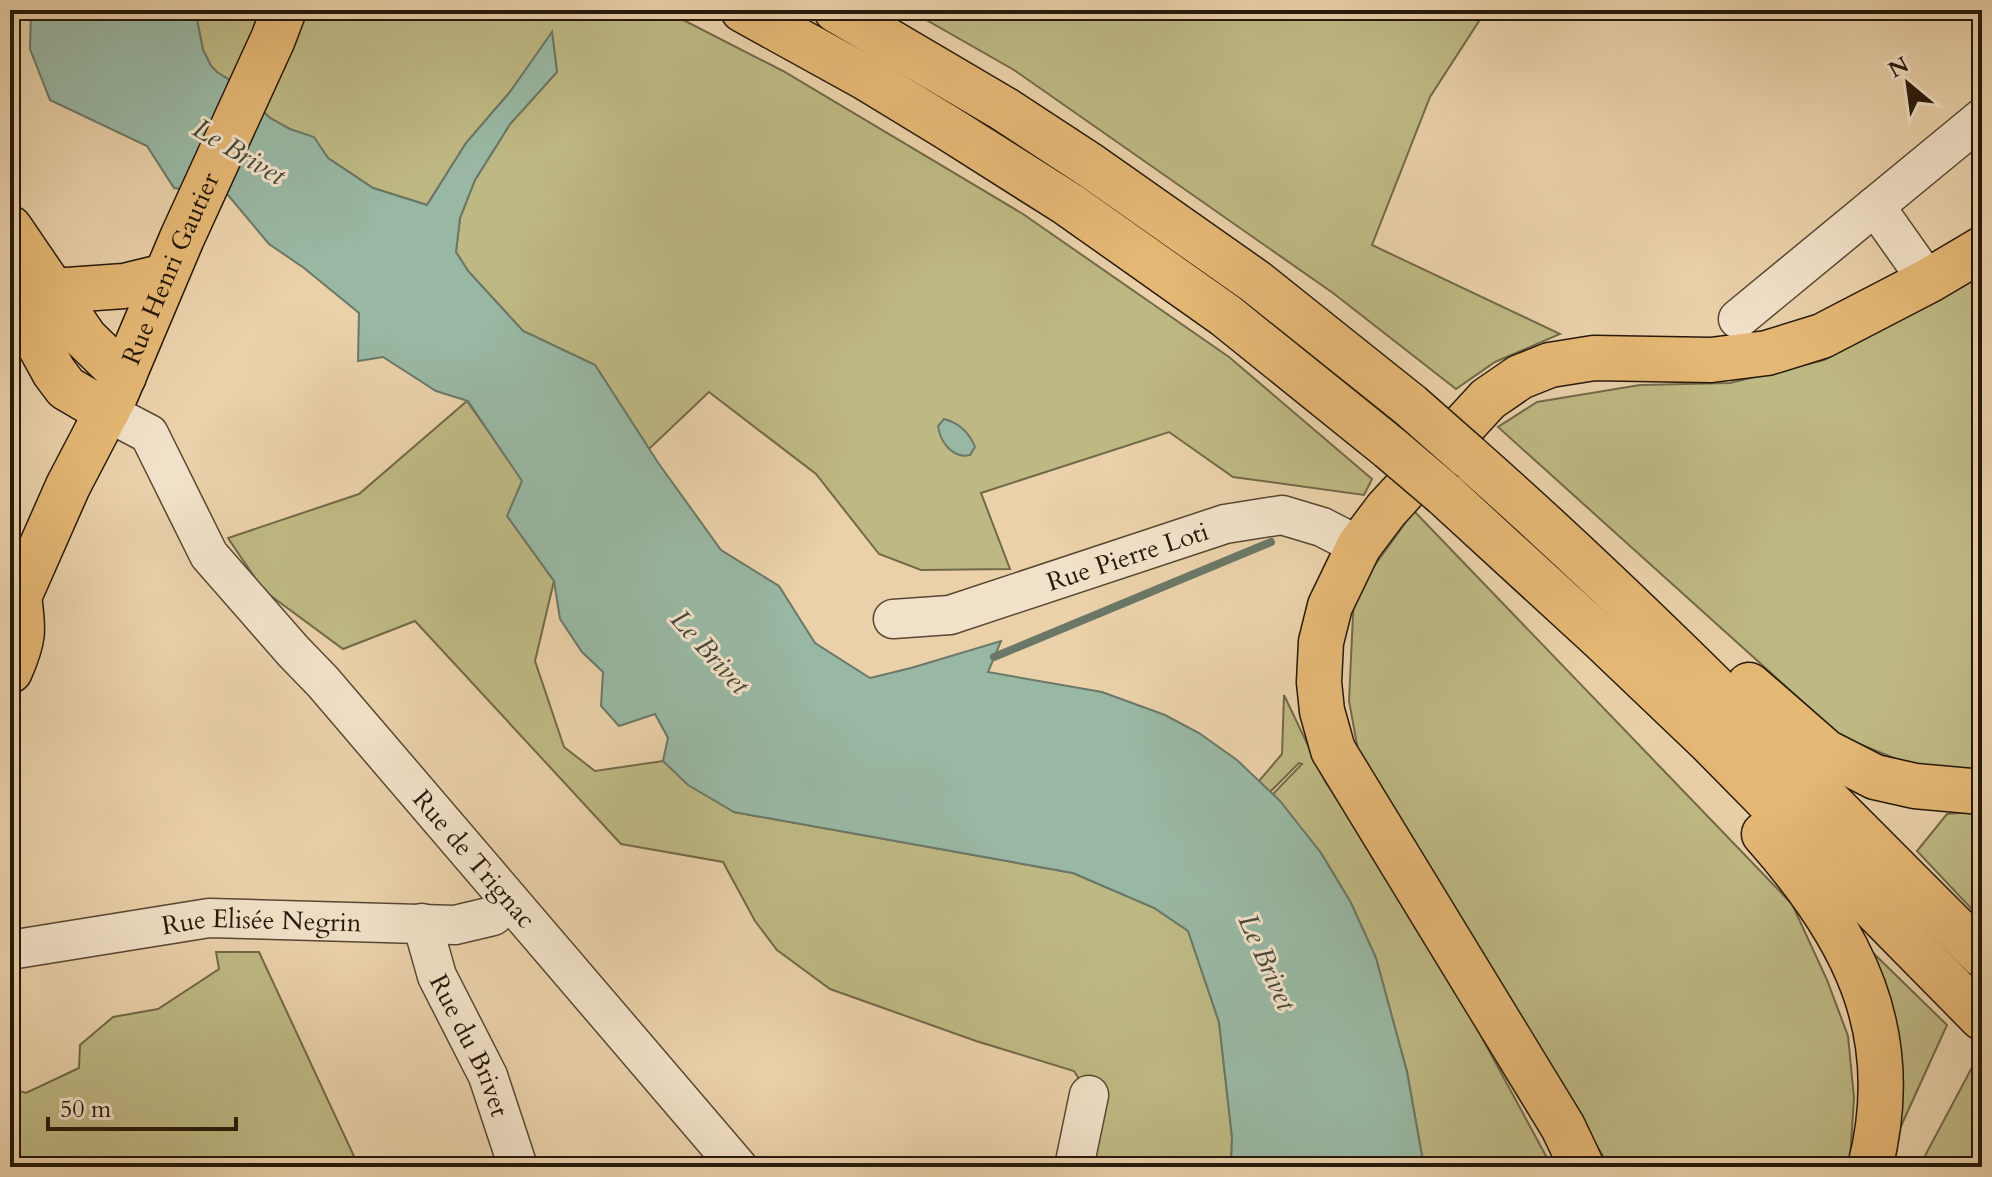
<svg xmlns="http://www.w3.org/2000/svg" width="1992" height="1177" font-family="Cardo,serif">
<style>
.green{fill:#beb984;stroke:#726948;stroke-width:2}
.water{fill:#99b8a4;stroke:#6b7867;stroke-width:2}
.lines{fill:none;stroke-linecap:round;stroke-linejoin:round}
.stream{stroke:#6b7867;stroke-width:8}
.minor-casing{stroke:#574733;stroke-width:41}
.major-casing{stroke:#26190b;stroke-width:47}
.highway-casing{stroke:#26190b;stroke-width:47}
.minor{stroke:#f1e1c8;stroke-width:38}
.major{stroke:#e5b875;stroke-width:44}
.highway{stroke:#e5b875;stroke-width:44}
.highway-bridge-casing{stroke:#26190b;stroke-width:47;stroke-linecap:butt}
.highway-bridge{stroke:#e5b875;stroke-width:44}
.labels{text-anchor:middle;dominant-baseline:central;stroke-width:6;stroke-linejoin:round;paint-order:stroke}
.street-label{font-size:26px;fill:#26190b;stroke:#f1e1c8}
.water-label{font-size:28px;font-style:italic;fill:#484939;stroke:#f1e1c8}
</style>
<rect width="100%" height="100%" fill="#ead1aa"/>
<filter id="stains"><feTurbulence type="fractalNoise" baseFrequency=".0025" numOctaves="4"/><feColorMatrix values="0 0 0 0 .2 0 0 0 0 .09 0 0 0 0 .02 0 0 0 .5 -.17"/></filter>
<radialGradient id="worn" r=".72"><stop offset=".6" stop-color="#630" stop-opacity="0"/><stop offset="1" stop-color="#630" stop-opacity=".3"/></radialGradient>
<g class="green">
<polygon points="195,10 664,10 783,71 1023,214 1229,357 1372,479 1364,495 1233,477 1169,432 981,493 1010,569 921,570 879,554 816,474 709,392 649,449 595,365 523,331 468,271 456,252 460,218 475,180 510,124 557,72 552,33 510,92 466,143 427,205 373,188 328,158 322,150 270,118 228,79 217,73 211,66 203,50"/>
<polygon points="909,10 1483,10 1479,21 1430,97 1372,245 1560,334 1495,362 1456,389 1333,293 1014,70"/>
<polygon points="1982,271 1982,769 1926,771 1842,737 1498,427 1537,402 1640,385 1730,383 1824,360"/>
<polygon points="467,401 523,481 508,517 554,581 535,661 564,747 595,771 663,761 734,812 1073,873 1155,908 1188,930 1219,1022 1232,1137 1231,1167 1084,1167 1089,1095 1074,1071 976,1041 830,989 777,950 755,921 723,862 621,844 415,621 343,649 263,590 228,538 359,494"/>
<polygon points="1414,511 1792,904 1827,980 1848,1036 1854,1098 1850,1160 1848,1167 1607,1167 1603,1156 1490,970 1360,761 1349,701 1354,594"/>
<polygon points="1284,695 1325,781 1395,884 1480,1034 1552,1167 1424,1167 1407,1072 1376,958 1351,903 1321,853 1273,794 1302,764 1299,763 1270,792 1259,781 1282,754"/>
<polygon points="1982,811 1982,920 1917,851 1947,814"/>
<polygon points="1865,945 1947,1025 1897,1135"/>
<polygon points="216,952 259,952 359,1167 10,1167 10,1088 26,1093 79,1068 80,1045 113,1017 158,1009 219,969"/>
<polygon points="1977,1058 1982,1064 1982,1167 1919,1167"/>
</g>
<g class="water">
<polygon points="31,10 195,10 203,50 211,66 217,72 228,79 270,118 290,129 314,137 328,158 373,188 427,205 466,143 510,92 552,32 557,72 510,124 475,180 460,218 456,252 468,271 523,331 595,365 659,464 721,550 779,586 815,643 870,678 911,668 1001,641 988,672 1102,692 1165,715 1199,733 1237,760 1280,801 1321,853 1351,903 1376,958 1407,1072 1424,1167 1231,1167 1232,1137 1219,1022 1188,931 1154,908 1073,873 734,812 688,785 663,761 668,738 655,714 619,726 601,706 603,672 582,652 560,619 554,581 507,516 522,481 468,401 436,391 383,357 358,361 359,313 304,268 269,244 228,195 174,188 147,146 50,100 30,49"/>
<path d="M944 419C959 423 969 432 975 447L970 455C953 459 940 442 938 426Z"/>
</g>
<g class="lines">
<polyline class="stream" points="994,657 1271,542"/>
<defs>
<g id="minor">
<polyline points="1875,206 1928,281"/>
<polyline points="1738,319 1982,118"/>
<path id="s1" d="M107 412 149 434 209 555 293 651 323 682 738 1167"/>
<path id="s2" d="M893 619 950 615 1225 524 1282 515 1322 527 1359 546"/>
<path id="s3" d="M422 923 437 976 488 1076 518 1167"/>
<path id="s4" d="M10 950 209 918 455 925 493 916 510 901"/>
<polyline points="1074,1167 1089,1095"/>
</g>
<g id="major">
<path id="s5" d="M10 608 19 597 68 486 116 394 182 238 273 39 284 10"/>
<path d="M10 671C24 639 24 631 19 597"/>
<polyline points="1582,1167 1563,1127 1333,750 1322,711 1319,682 1321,642 1330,606 1359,546 1386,510 1488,399 1520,377 1550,365 1594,358 1711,360 1767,353 1822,336 1928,281 1982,249"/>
</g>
<g id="highway">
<polyline points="743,10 866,78 948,128 1068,204 1225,315 1390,448"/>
<polyline points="836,10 1004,109 1091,166 1256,282 1410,405"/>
<polyline points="10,228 85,338 124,376"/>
<polyline points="53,291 124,286 165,276"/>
<polyline points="10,292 54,372 66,388 107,412"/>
<path d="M1469 457C1648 615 1813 787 1982 955"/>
<polyline points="1444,494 1602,639 1709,741 1982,1018"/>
<polyline points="1749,685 1826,752 1875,777 1915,786 1982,792"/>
<path d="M1764 834C1852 933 1905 1031 1870 1167"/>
</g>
</defs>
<use href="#minor" class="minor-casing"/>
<use href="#major" class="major-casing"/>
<use href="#highway" class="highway-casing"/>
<use href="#minor" class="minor"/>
<use href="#major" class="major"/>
<use href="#highway" class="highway"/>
<defs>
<g id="highway-bridge">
<polyline points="1410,405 1469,457"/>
<polyline points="1390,448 1444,494"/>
</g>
</defs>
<use href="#highway-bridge" class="highway-bridge-casing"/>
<use href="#highway-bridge" class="highway-bridge"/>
</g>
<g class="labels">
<g class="street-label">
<text stroke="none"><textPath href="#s5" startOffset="376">Rue Henri Gautier</textPath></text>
<text stroke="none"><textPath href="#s2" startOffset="244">Rue Pierre Loti</textPath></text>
<text stroke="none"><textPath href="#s1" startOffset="586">Rue de Trignac</textPath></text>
<text stroke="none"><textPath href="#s4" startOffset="254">Rue Elisée Negrin</textPath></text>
<text stroke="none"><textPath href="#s3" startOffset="132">Rue du Brivet</textPath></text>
</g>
<g class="water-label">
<text transform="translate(239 152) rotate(31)">Le Brivet</text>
<text transform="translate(710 652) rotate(48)">Le Brivet</text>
<text transform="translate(1267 962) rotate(66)">Le Brivet</text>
</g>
</g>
<rect width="1992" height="1177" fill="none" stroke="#ead1aa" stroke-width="40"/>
<rect x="12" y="12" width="1968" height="1153" fill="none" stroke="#26190b" stroke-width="4"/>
<rect x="20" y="20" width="1952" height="1137" fill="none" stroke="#26190b" stroke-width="2"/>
<g transform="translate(1908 84) rotate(331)" stroke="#f1e1c8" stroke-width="6" paint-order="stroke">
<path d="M0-6L14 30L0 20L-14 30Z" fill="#26190b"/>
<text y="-12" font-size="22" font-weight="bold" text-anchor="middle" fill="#26190b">N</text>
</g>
<path d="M48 1117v12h188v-12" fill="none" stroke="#26190b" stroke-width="4"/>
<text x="60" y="1117" font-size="24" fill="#26190b" stroke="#f1e1c8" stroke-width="6" paint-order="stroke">50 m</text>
<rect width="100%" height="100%" filter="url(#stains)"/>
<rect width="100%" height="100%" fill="url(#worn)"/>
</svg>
